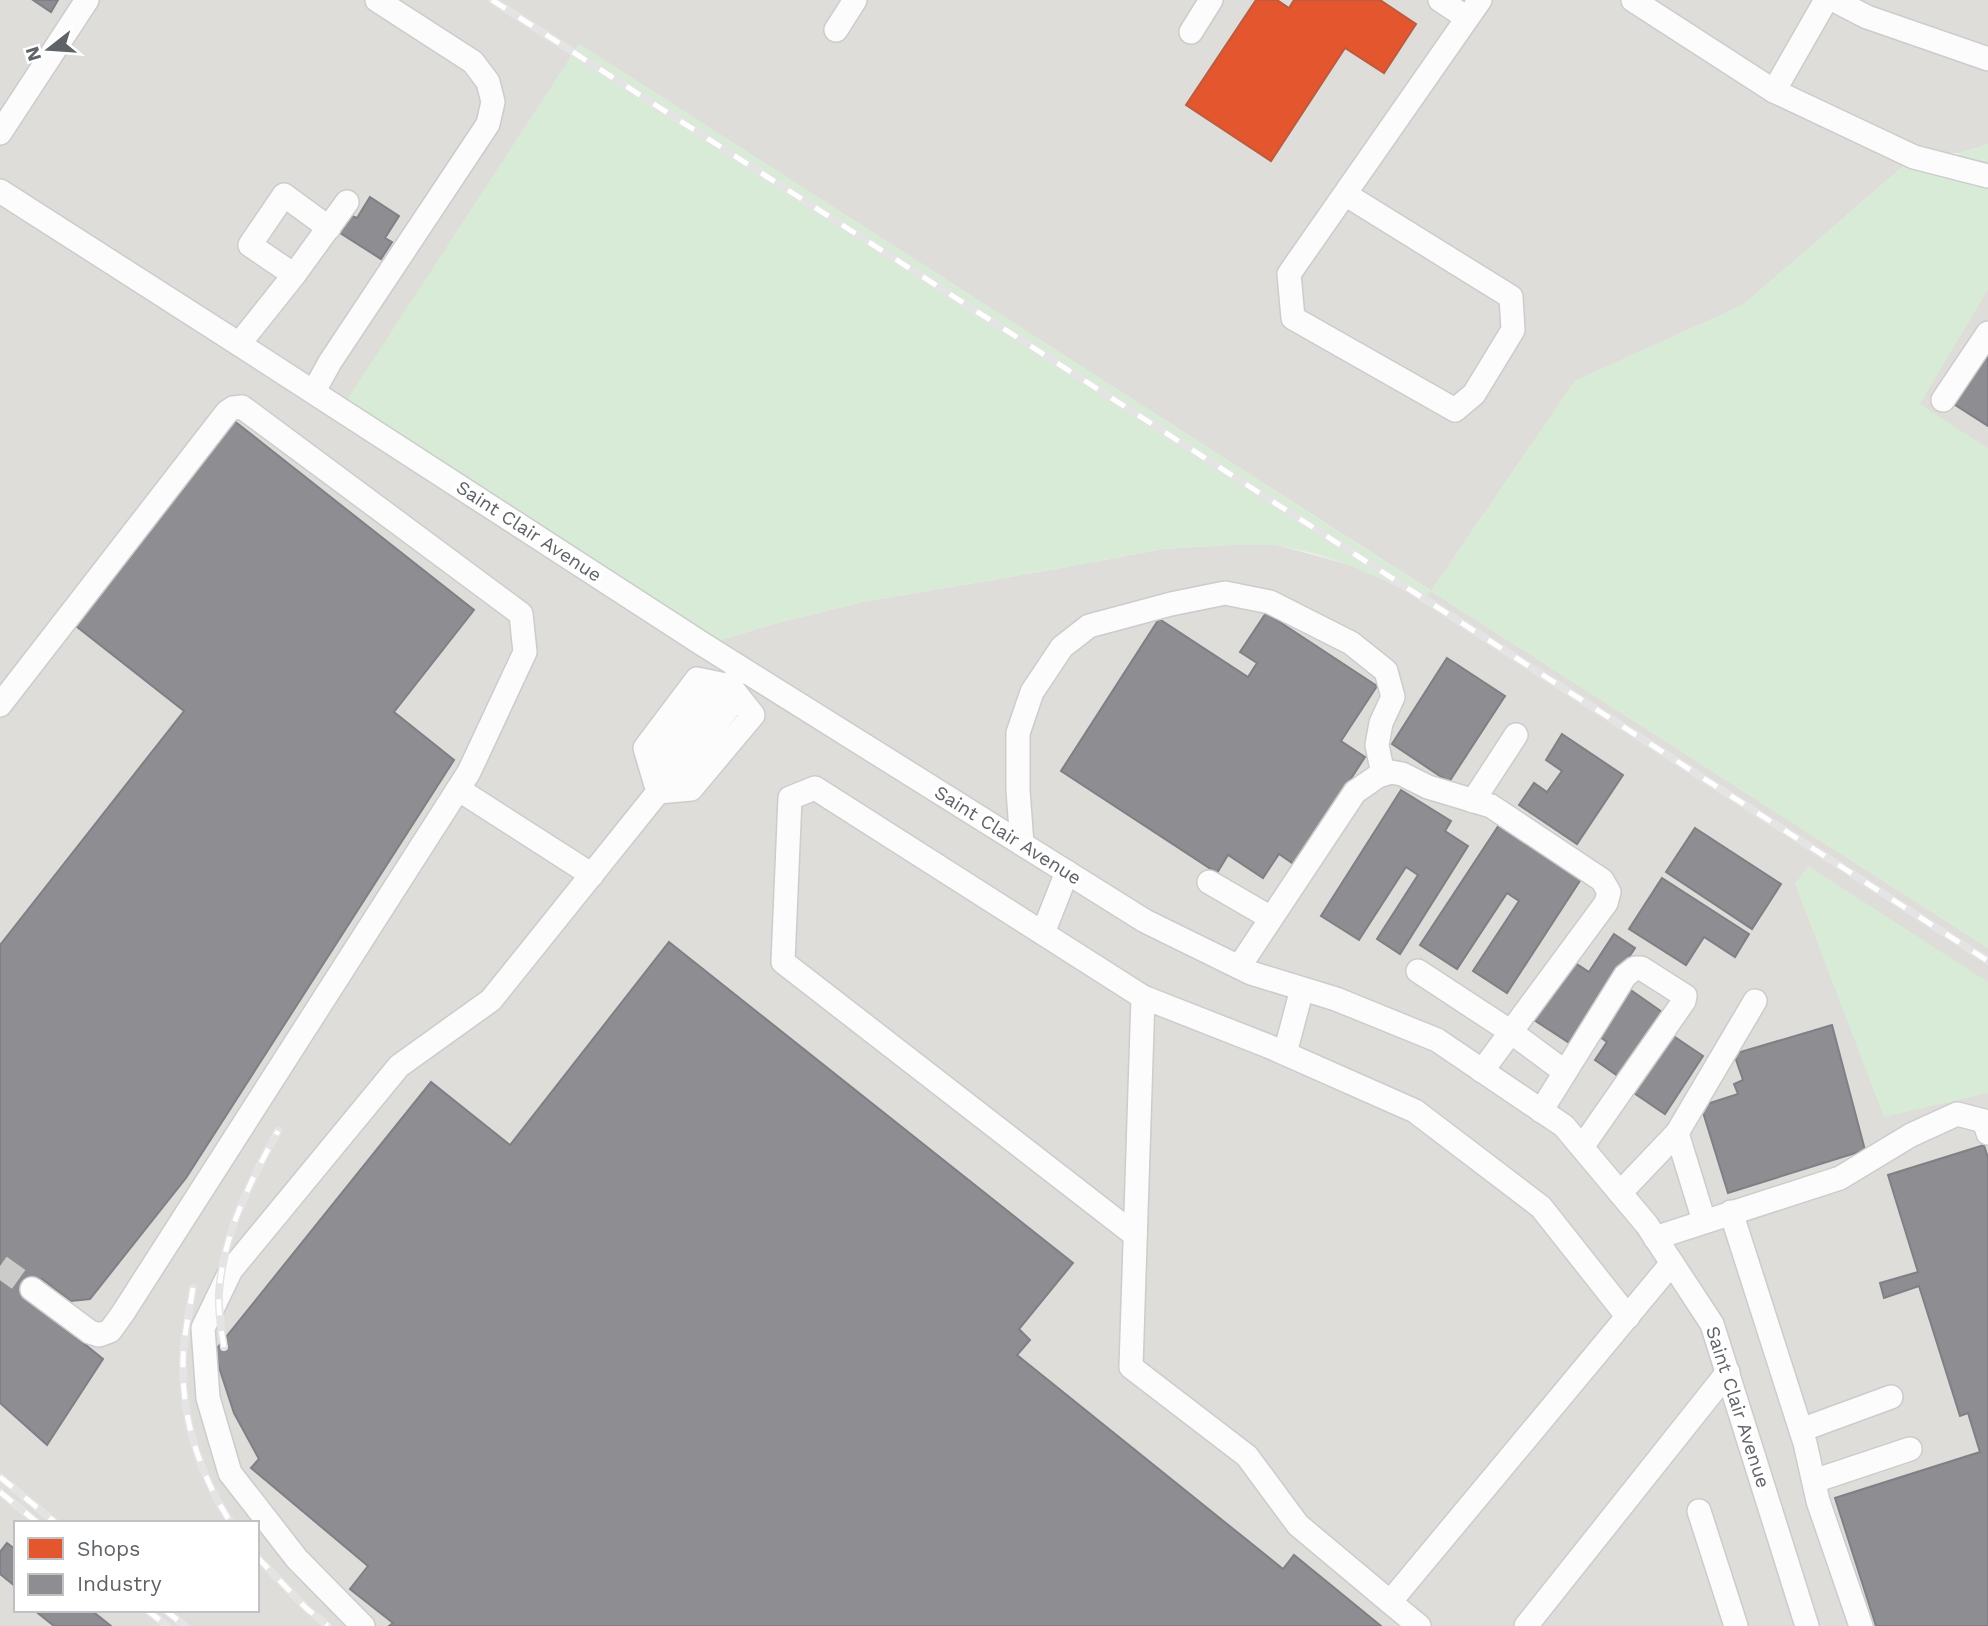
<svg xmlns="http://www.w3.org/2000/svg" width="1988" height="1626" font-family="'Work Sans',sans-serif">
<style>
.industrial{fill:#dfddda;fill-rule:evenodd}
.green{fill:#d8ebd6}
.shops{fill:#e4572e;stroke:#bc5b3f;stroke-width:2}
.industry{fill:#8d8d92;stroke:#7f8085;stroke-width:2}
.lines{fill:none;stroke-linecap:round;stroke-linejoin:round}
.minor-tunnel{stroke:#cbcbca;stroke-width:23;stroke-dasharray:23 11;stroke-linecap:butt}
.minor-casing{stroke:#cbcccc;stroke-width:26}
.minor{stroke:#fdfcfc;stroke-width:23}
.rail-casing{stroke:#e4e4e4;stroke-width:8}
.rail{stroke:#fff;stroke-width:5;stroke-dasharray:16;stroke-linecap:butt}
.labels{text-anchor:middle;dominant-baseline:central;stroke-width:7;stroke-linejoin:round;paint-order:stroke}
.street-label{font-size:19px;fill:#5f6368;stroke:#fff}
</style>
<rect width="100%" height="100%" fill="#efeeea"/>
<g class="industrial">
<path d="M0 0H1633L1914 157 1743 305 1575 381 1431 591 1988 948V1626H0ZM579 44 1430 590V591L1424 598 1350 565 1277 545H1230L1163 549 1056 569 863 602 781 622 704 645ZM16 1523H257V1610H16Z"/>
<polygon points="1643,0 1988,0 1988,144 1960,153 1917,153 1713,46"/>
<polygon points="1988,289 1988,449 1919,404"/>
</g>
<g class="green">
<polygon points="579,44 1431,591 1575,381 1743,305 1914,157 1947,165 1960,153 1988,144 1988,289 1920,404 1988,449 1988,948 1431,591 1424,598 1350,565 1313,553 1277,545 1230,545 1163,549 1056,569 863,602 781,622 704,645 341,409"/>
<polygon points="1808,866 1988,982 1988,1093 1884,1117 1795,884"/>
</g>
<polygon class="shops" points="1256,0 1277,0 1289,8 1294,0 1380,0 1416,24 1384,73 1345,48 1271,161 1186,105"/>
<g class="industry">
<polygon points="33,0 58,0 51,12"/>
<polygon points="370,197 399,216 385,238 392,242 381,259 340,233 352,216 357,218"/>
<polygon points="1988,341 1988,426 1949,401"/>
<polygon points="233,420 474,610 394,712 454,760 186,1178 90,1299 71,1301 42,1279 25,1296 103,1359 47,1445 0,1403 0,945 184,711 76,626"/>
<polygon points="1266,613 1377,686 1341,741 1365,757 1295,865 1279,854 1263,878 1228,855 1217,873 1061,771 1159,619 1248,677 1257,663 1240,652"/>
<polygon points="1447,658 1505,696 1449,782 1392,744"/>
<polygon points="1562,734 1623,775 1577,844 1519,805 1534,783 1547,792 1562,771 1546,760"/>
<polygon points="1401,790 1451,821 1445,831 1468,846 1400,954 1377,939 1418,875 1406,867 1359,940 1321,916"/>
<polygon points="1501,822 1583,876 1507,993 1473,971 1519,901 1507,893 1457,969 1420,945"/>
<polygon points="1695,828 1781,884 1752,929 1666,872"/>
<polygon points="1662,878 1749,934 1735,957 1704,937 1686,965 1629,929"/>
<polygon points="1614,934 1635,948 1571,1044 1534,1020 1572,961 1589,972"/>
<polygon points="669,942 1073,1263 1019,1329 1030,1340 1017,1355 1283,1569 1294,1555 1381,1626 389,1626 393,1623 350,1589 368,1566 251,1468 259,1459 234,1413 214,1352 431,1082 510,1145"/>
<polygon points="1625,986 1662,1012 1618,1076 1595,1060 1607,1042 1593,1032"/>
<polygon points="1832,1025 1865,1150 1728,1193 1701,1106 1738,1094 1734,1084 1743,1080 1734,1054"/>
<polygon points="1666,1031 1703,1056 1665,1114 1628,1089"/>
<polygon points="1984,1145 1988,1158 1988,1626 1876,1626 1835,1498 1980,1452 1968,1413 1960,1416 1919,1286 1884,1298 1880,1283 1918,1272 1888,1175"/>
<polygon points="7,1543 16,1550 16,1587 0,1574 0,1552"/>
<polygon points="34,1610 91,1610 111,1626 54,1626"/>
</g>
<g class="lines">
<polyline class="minor-tunnel" points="0,1266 32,1289"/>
<defs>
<g id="minor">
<polyline points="1440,0 1467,18"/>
<polyline points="1633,0 1774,91 1914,157 1988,176"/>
<polyline points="1834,0 1867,17 1988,59"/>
<polyline points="836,30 855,0"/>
<polyline points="1191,32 1211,0"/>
<polyline points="1774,91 1826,0"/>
<polyline points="0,133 87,0"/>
<polyline points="0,191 239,344 704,645 1145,921 1251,973 1336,999 1437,1040 1564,1126 1647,1225 1712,1324 1807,1626"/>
<polyline points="1345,194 1511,297 1513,330 1474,394 1455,410 1293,318 1289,274 1480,0"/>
<polyline points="294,275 250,245 284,195 329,228"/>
<polyline points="239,344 294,275 347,202"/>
<polyline points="314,391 330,362 488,124 493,102 488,82 473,62 377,0"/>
<polyline points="1943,400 1988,333"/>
<polygon points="697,679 730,686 753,715 691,789 658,792 645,748"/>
<polyline points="0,705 227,412 233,408 242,407 521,614 525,652 469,772 123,1313 110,1331 99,1335 90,1332 32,1289"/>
<polyline points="658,786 661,761 715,691 730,686 732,682"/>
<polyline points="458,789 592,875"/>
<polyline points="1473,801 1516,735"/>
<polyline points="1022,844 1018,790 1018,733 1032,692 1062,647 1089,626 1171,604 1225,593 1270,602 1351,643 1386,671 1393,697 1381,723 1377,745 1383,774"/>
<polyline points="1209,882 1271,918"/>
<polyline points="1043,933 1067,872"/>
<polyline points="1239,967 1355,792 1378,776 1391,772 1402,774 1428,787 1491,806 1602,880 1609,892 1606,903 1482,1071"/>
<polyline points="1418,971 1511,1032 1565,1072"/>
<polyline points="1143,997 1131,1367 1247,1456 1298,1525 1390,1602"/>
<polyline points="1285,1053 1302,989"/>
<polyline points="1541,1111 1625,976 1635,968 1641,968 1685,996 1684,1001 1582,1147"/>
<polyline points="1677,1133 1755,1001"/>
<polyline points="1620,1193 1677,1133 1704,1221"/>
<polyline points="1731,1212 1805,1443 1818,1501 1861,1626"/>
<polyline points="1135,1235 783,962 790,798 815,788 1143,997 1268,1046 1415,1111 1541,1207 1628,1317"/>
<polyline points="1655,1238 1840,1178 1911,1135 1957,1114 1984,1121 1988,1133"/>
<polyline points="1801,1430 1891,1397"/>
<polyline points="1814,1481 1910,1449"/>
<polyline points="1699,1511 1736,1626"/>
<polyline points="363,1626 297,1559 230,1473 208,1398 203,1328 231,1270 399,1066 491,1000 658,792 676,775 733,702 730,686"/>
<polyline points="1419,1626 1390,1602 1672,1263"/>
<polyline points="1526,1626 1728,1372"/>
</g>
</defs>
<use href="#minor" class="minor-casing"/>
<use href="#minor" class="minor"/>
<defs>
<g id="rail">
<polyline points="492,0 1988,961"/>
<path d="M193 1288C189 1313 183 1338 183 1363 182 1420 200 1475 231 1523"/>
<path d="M224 1347C221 1329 218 1311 219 1293 223 1234 250 1182 278 1131"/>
<polyline points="0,1477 56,1523"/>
<polyline points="0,1492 38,1523"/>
<polyline points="257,1557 306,1608 328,1626"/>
<polyline points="147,1610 167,1626"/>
<polyline points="165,1610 185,1626"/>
</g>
</defs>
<use href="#rail" class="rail-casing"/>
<use href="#rail" class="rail"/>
</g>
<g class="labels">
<g class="street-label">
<text transform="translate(529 531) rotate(33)">Saint Clair Avenue</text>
<text transform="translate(1008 835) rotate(32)">Saint Clair Avenue</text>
<text transform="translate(1738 1407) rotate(72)">Saint Clair Avenue</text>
</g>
</g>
<rect x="14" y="1521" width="245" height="91" fill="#ffffff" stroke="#bfc1c3" stroke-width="2"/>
<rect x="28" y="1538" width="35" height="21" fill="#e4572e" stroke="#bfc1c3" stroke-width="2"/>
<text x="77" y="1556" font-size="21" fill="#5f6368">Shops</text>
<rect x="28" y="1574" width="35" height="21" fill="#8d8d92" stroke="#bfc1c3" stroke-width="2"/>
<text x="77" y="1591" font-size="21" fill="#5f6368">Industry</text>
<g transform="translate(49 49) rotate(253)" stroke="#ffffff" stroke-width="5" paint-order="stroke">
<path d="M0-5L12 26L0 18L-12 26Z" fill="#5f6368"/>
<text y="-10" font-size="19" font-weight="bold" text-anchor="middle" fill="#5f6368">N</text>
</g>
</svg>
